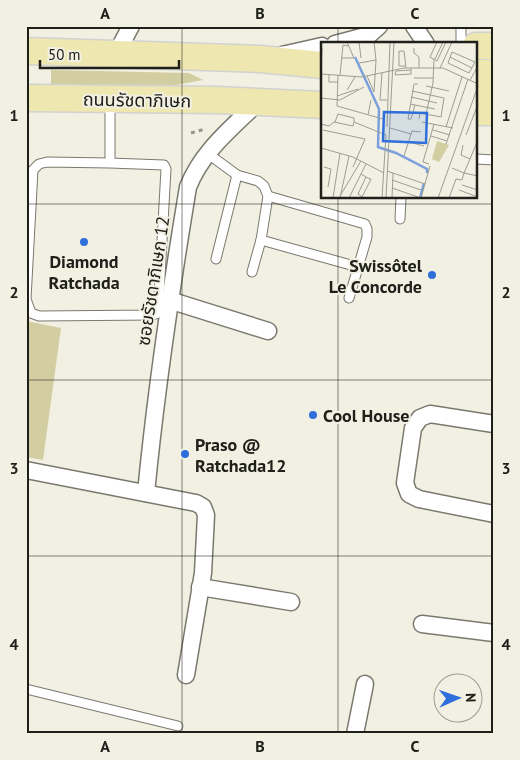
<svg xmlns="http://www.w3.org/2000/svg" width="520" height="760" font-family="'PT Sans','Noto Sans Thai',sans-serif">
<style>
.green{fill:#d3cea1}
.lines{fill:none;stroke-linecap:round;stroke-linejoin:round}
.lane-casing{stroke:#7a796e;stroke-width:11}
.street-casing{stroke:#7a796e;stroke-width:19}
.primary-casing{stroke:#d2d2d1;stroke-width:29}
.path{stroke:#97968d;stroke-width:3;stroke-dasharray:4 4;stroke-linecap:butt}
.lane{stroke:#fff;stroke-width:9}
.street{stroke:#fff;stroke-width:16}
.primary{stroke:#eee7b0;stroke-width:26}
.grid{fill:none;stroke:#20201b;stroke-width:1;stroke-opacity:0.55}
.poi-dot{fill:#2f6fdc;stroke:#f1f0e3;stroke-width:2}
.labels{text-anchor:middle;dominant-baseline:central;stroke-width:4;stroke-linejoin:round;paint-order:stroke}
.street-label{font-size:18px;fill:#20201b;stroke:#f1f0e3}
.poi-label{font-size:18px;font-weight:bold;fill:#20201b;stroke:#f1f0e3;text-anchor:start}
.inset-river{fill:none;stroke:#7ca0db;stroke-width:2.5}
.inset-road{fill:none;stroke:#9d9d93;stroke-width:1}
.view{fill:#2f6fdc;fill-opacity:0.15;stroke:#2f6fdc;stroke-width:2.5}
.inset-edge{fill:none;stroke:#20201b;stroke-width:2.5}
.neatline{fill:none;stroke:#20201b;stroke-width:2}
.grid-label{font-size:16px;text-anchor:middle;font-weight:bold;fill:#20201b}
</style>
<rect width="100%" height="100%" fill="#f1f0e3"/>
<g class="green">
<polygon points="51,70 189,73 203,80 176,85 51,86"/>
<polygon points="26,321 61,328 43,460 26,457"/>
</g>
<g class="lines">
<defs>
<g id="lane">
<polyline points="461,44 461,26"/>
<polyline points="207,153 237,175 216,259"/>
<polyline points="476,159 494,160"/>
<polyline points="110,163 164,165 166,169 158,313 153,315 39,316 31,313 26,299 33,170 39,164 47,162 110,163 110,102"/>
<polyline points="237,175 258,181 264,186 268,196 261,240 252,272"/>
<polyline points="268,196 365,224 367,229 367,237 349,298"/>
<polyline points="400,219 401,198"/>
<polyline points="261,240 358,267"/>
<polyline points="26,689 178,726"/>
</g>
<g id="street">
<polyline points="414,26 426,44"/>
<polyline points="335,44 369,35 379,26"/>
<polyline points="116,54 131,26"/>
<polyline points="282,55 322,46"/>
<polyline points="169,300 268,331"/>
<polyline points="494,424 430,414 420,418 413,428 405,483 409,494 419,499 494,514"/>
<polyline points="26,470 196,503 203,507 206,515 203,573 186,675"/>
<path d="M146 493C156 390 171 289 188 187 202 151 232 128 258 102"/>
<polyline points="200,587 291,602"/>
<polyline points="422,624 494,633"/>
<polyline points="355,734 365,684"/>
</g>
<g id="primary">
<polyline points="476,46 494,46"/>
<polyline points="26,51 260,59 322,65"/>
<polyline points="476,73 494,73"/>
<polyline points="476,92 494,92"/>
<polyline points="26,98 217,100 322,105"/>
<polyline points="476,112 494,112"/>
</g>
</defs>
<use href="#lane" class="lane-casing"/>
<use href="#street" class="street-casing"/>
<use href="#primary" class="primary-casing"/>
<g class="path">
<polyline points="163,27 165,26"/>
<polyline points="191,133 205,129"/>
</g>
<use href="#lane" class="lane"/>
<use href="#street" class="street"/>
<use href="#primary" class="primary"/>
</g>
<path class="grid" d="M182 26V734M338 26V44M338 198V734M26 204H494M26 380H494M26 556H494"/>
<g class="poi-dot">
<circle cx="84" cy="242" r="5"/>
<circle cx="432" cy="275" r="5"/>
<circle cx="313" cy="415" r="5"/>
<circle cx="185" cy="454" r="5"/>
</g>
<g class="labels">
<g class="street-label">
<text transform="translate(137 100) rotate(1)">ถนนรัชดาภิเษก</text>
<text transform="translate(153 281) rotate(-81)">ซอยรัชดาภิเษก 12</text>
</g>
<g class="poi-label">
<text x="84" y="261" text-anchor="middle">Diamond<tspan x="84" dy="21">Ratchada</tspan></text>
<text x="422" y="265" text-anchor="end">Swissôtel<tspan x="422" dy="21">Le Concorde</tspan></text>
<text x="323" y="415">Cool House</text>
<text x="195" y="444">Praso @<tspan x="195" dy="21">Ratchada12</tspan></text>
</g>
</g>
<g transform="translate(321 42)">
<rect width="156" height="156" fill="#f1f0e3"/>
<path d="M116 99 128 103 118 120 111 117Z" fill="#d3cea1"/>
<path class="inset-river" d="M34 15 58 67 57 105 75 111 106 127V131M99 156 103 141"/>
<path class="inset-road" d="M38 0 40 16M116 0 109 15 116 19 125 0M93 6V11L98 15V26M131 10 154 20 148 31 127 21ZM129 15 151 26M21 16H33L26 0M114 17 122 0M38 21 55 18M84 24H78V9H83L85 26M90 26V32L74 33 75 29 90 28M119 26 131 0M61 31 59 58H66M0 32 1 6M0 32 41 35 83 26H122L157 42M8 33V40H17M17 33 16 64 62 77M19 33 22 3 27 4M46 34 53 50M93 36H112M149 38 157 24M105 44 128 49M26 48 34 35M91 49 123 56 120 75 99 71 98 77M53 50 55 18 53 0M16 54 37 47M90 55 116 61M0 56 19 58 43 45M89 62 114 67M94 63 90 77H87L93 42H97M105 72 112 41 113 17M47 73 50 58M14 80 17 72 33 76V80M33 80 65 93M101 80 132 86M0 82 8 84 13 80 32 84 33 80M66 85 69 0M125 85 141 35M69 86 90 92M2 88 44 97 32 125M112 88 129 93M145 93 157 62M110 94 126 99M157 98 143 131 157 134M88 100 103 104M125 102 147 37M142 103 140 113 149 117M0 106 32 115 63 131M83 114 91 89 100 90M108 122 102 120 113 82M3 125 10 127 7 145M66 129 72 131 71 156M72 131 104 142M40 132 45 135 49 137H50L41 155 37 152 45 135M71 138 100 148M141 143 157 148M71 146 97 155M138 148 157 155M19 154 40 119M12 156 19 111M19 156 28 114M28 156 45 122M61 156 65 93M65 156 73 0M100 156 109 124M117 156 157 44M128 156 135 137 141 138 143 131 131 126"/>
<path class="view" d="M63 70 106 71 105 101 62 99Z"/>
<rect width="156" height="156" class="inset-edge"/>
</g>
<rect width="520" height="760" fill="none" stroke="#f1f0e3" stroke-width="55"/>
<g transform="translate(458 698) rotate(88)"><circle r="24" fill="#f1f0e3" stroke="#9d9d93"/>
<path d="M0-4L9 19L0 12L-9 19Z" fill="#2f6fdc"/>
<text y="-8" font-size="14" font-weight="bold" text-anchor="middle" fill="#20201b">N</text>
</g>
<path d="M40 60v8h139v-8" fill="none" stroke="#20201b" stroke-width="2.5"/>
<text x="48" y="60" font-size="15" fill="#20201b" stroke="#f1f0e3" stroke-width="4" paint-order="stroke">50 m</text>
<rect x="28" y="28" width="464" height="704" class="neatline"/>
<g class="grid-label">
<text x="105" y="19">A</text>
<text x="260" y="19">B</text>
<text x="415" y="19">C</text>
<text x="14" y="121">1</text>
<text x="506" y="121">1</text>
<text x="14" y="298">2</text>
<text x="506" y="298">2</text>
<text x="14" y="474">3</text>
<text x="506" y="474">3</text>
<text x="14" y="650">4</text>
<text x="506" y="650">4</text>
<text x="105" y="752">A</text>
<text x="260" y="752">B</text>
<text x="415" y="752">C</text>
</g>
</svg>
